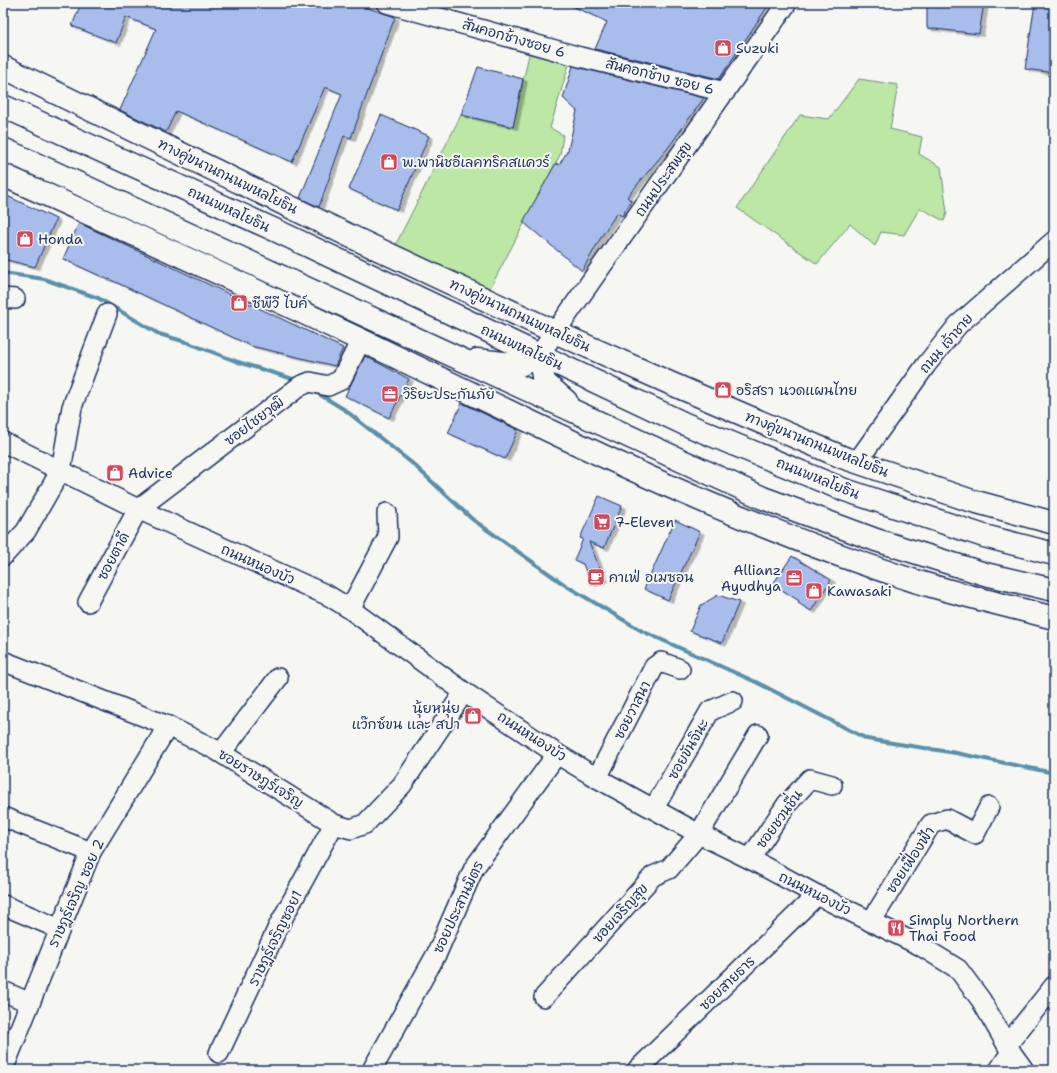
<svg xmlns="http://www.w3.org/2000/svg" width="1057" height="1073" font-family="'Shantell Sans','Playpen Sans Thai',sans-serif">
<style>
.green{fill:#bce7a4;stroke:#6c8b81}
.lines{fill:none;stroke-linecap:round;stroke-linejoin:round}
.stream{stroke:#5990aa;stroke-width:4}
.building{fill:#a9bdec;stroke:#1b2f5e;filter:url(#shadow)}
.minor-casing{stroke:#1b2f5e;stroke-width:22}
.major-casing{stroke:#1b2f5e;stroke-width:25}
.minor{stroke:#f6f6f2;stroke-width:19}
.major{stroke:#f6f6f2;stroke-width:22}
.labels{text-anchor:middle;dominant-baseline:central;stroke-width:4;stroke-linejoin:round;paint-order:stroke}
.street-label{font-size:14px;fill:#1b2f5e;stroke:#f6f6f2}
.poi-label{font-size:14px;fill:#1b2f5e;stroke:#f6f6f2;text-anchor:start}
</style>
<defs>
<filter id="shadow"><feDropShadow dx="4.5" dy="2.5" stdDeviation="0" flood-color="#0004"/></filter>
</defs>
<rect width="100%" height="100%" fill="#f6f6f2"/>
<filter id="ink" filterUnits="userSpaceOnUse"><feTurbulence type="fractalNoise" baseFrequency=".025" numOctaves="2"/><feDisplacementMap in="SourceGraphic" scale="8" xChannelSelector="R" yChannelSelector="G"/><feConvolveMatrix kernelMatrix="1 2 1 2 8 2 1 2 1" color-interpolation-filters="sRGB"/></filter>
<g filter="url(#ink)">
<g class="green">
<polygon points="530,50 570,61 550,128 563,135 560,155 487,294 395,246 461,115 513,127"/>
<polygon points="859,79 898,85 890,129 922,137 919,154 941,167 947,213 944,221 920,208 904,235 881,232 875,246 850,224 817,264 737,208 800,115 829,119"/>
</g>
<g class="lines">
<g class="stream">
<polyline points="3,273 44,279 98,298 159,334 186,342 238,362 293,379 297,382"/>
<polyline points="314,391 345,410 413,464 472,519 565,585 642,631 758,683 867,739 956,753 1054,773"/>
</g>
</g>
<g class="building">
<polygon points="81,3 353,3 395,17 351,138 344,136 319,207 300,198 342,94 325,87 292,162 176,111 166,132 120,110 156,29 126,17 116,43 72,26"/>
<polygon points="566,3 770,3 719,79 595,49 607,22"/>
<polygon points="938,3 984,3 979,34 927,28 927,5"/>
<polygon points="1035,3 1054,3 1054,73 1025,69"/>
<polygon points="573,66 704,98 668,148 627,197 631,201 622,216 617,213 603,234 582,271 523,222 556,163 559,165 568,150 577,111 563,98"/>
<polygon points="478,67 523,79 513,127 461,115"/>
<polygon points="381,115 429,136 397,210 349,189"/>
<polygon points="3,194 56,219 35,267 3,259"/>
<polygon points="79,223 343,348 335,366 251,346 109,279 109,280 63,259"/>
<polygon points="365,356 409,379 389,418 345,396"/>
<polygon points="462,403 518,430 505,459 448,433"/>
<polygon points="599,496 622,506 604,548 589,542 604,579 591,584 583,564 574,560 583,539 580,538"/>
<polygon points="675,520 700,532 668,600 644,589"/>
<polygon points="792,556 831,580 811,611 798,603 799,601 773,584"/>
<polygon points="718,595 739,602 722,643 690,631 701,605"/>
</g>
<g class="lines">
<defs>
<g id="minor">
<polyline points="387,3 580,57 725,92"/>
<polyline points="3,298 15,299"/>
<polyline points="539,355 787,3"/>
<polyline points="3,442 138,509 329,596 350,609 464,692 557,754 597,778 699,834 750,859 817,895 919,945 958,969 981,1000 1011,1052 1024,1070"/>
<polyline points="857,462 926,365 958,325 1054,241"/>
<polyline points="3,556 26,531 61,470 72,407 107,314"/>
<polyline points="88,602 138,509 300,386 310,382 328,386 341,380 361,340"/>
<polyline points="350,609 388,537 387,513"/>
<polyline points="3,661 168,726 216,750 334,824 351,829 365,824 402,785 464,692"/>
<polyline points="221,753 278,678"/>
<polyline points="597,778 654,667 661,662 680,669"/>
<polyline points="654,808 710,711 733,701"/>
<polyline points="3,817 91,852"/>
<polyline points="750,859 787,804 810,779 832,785"/>
<polyline points="3,905 60,929"/>
<polyline points="871,922 931,824 947,819 975,834 989,807"/>
<polyline points="3,991 30,1003"/>
<polyline points="544,997 653,876 669,869 699,834 758,735"/>
<polyline points="1007,1045 1054,986"/>
<polyline points="219,1053 279,925 334,824"/>
<polyline points="3,1070 91,852 168,726"/>
<polyline points="372,1070 437,953 474,868 557,754"/>
<polyline points="637,1070 817,895"/>
<polyline points="999,1070 1011,1052"/>
</g>
<g id="major">
<polyline points="3,67 350,236 555,332 672,384 842,457 969,500 1054,523"/>
<polyline points="3,106 277,231 685,424 842,489 984,536 1054,554"/>
<polyline points="3,149 763,498 876,540 985,574 1054,590"/>
<path d="M3 175C123 229 244 284 363 341 544 428 723 520 915 581 961 595 1008 606 1054 618"/>
<polyline points="539,355 544,382 566,401"/>
<polyline points="477,360 520,365 539,355"/>
</g>
</defs>
<use href="#minor" class="minor-casing"/>
<use href="#major" class="major-casing"/>
<use href="#minor" class="minor"/>
<use href="#major" class="major"/>
</g>
</g>
<defs>
<symbol id="shop-square" viewBox="-11 -11 22 22"><rect x="-9" y="-9" width="18" height="18" rx="4" fill="#d1495b" stroke="#f6f6f2"/><path d="M-5-2.5h2.3a2.7 3.5 0 0 1 5.4 0H5L5.5 6h-11ZM-1.5-2.5h3a1.5 2.3 0 0 0-3 0Z" fill="#fff"/></symbol>
<symbol id="office-square" viewBox="-11 -11 22 22"><rect x="-9" y="-9" width="18" height="18" rx="4" fill="#d1495b" stroke="#f6f6f2"/><path d="M-6-3h4V-5.5h4V-3h4V5H-6ZM-1-4.5V-3h2v-1.5ZM-6 0V1H6V0Z" fill="#fff"/></symbol>
<symbol id="supermarket-square" viewBox="-11 -11 22 22"><rect x="-9" y="-9" width="18" height="18" rx="4" fill="#d1495b" stroke="#f6f6f2"/><path d="M-6-5.5h2.5l.6 2H6L4.5 2H-2.5L-4.4-4H-6ZM-1.5 3.2a1.3 1.3 0 1 0 .1 0ZM3 3.2a1.3 1.3 0 1 0 .1 0Z" fill="#fff"/></symbol>
<symbol id="cafe-square" viewBox="-11 -11 22 22"><rect x="-9" y="-9" width="18" height="18" rx="4" fill="#d1495b" stroke="#f6f6f2"/><path d="M-5.5-4.5H6V0H3Q3 3.5 0 3.5H-2.5Q-5.5 3.5-5.5 0ZM3-3.2v2h1.7v-2ZM-6 4.5H4V6H-6Z" fill="#fff"/></symbol>
<symbol id="restaurant-square" viewBox="-11 -11 22 22"><rect x="-9" y="-9" width="18" height="18" rx="4" fill="#d1495b" stroke="#f6f6f2"/><path d="M-5-6h1v4h1v-4h1v4h1v-4h1v5L-1.5 .5V6h-2V.5L-5-1ZM5-6V6H3V1.5H1.5Q1.5-4 5-6Z" fill="#fff"/></symbol>
</defs>
<g fill-rule="evenodd">
<use href="#shop-square" x="713" y="38" width="20" height="20"/>
<use href="#shop-square" x="379" y="152" width="20" height="20"/>
<use href="#shop-square" x="15" y="229" width="20" height="20"/>
<use href="#shop-square" x="229" y="293" width="20" height="20"/>
<use href="#shop-square" x="713" y="380" width="20" height="20"/>
<use href="#office-square" x="380" y="384" width="20" height="20"/>
<use href="#shop-square" x="105" y="463" width="20" height="20"/>
<use href="#supermarket-square" x="592" y="512" width="20" height="20"/>
<use href="#cafe-square" x="586" y="567" width="20" height="20"/>
<use href="#office-square" x="784" y="568" width="20" height="20"/>
<use href="#shop-square" x="804" y="581" width="20" height="20"/>
<use href="#shop-square" x="463" y="706" width="20" height="20"/>
<use href="#restaurant-square" x="886" y="918" width="20" height="20"/>
</g>
<g class="labels">
<g class="street-label">
<text transform="translate(514 38) rotate(16)">สันคอกช้างซอย 6</text>
<text transform="translate(660 76) rotate(14)">สันคอกช้าง ซอย 6</text>
<text transform="translate(228 176) rotate(26)">ทางคู่ขนานถนนพหลโยธิน</text>
<text transform="translate(663 179) rotate(-55)">ถนนประสพสุข</text>
<text transform="translate(229 209) rotate(25)">ถนนพหลโยธิน</text>
<text transform="translate(520 315) rotate(25)">ทางคู่ขนานถนนพหลโยธิน</text>
<text transform="translate(946 343) rotate(-49)">ถนน เจ้าชาย</text>
<text transform="translate(522 347) rotate(25)">ถนนพหลโยธิน</text>
<text transform="translate(254 421) rotate(-37)">ซอยไชยวุฒิ</text>
<text transform="translate(817 444) rotate(22)">ทางคู่ขนานถนนพหลโยธิน</text>
<text transform="translate(818 478) rotate(22)">ถนนพหลโยธิน</text>
<text transform="translate(113 556) rotate(-62)">ซอยตาดี</text>
<text transform="translate(258 564) rotate(24)">ถนนหนองบัว</text>
<text transform="translate(632 710) rotate(-63)">ซอยวาสนา</text>
<text transform="translate(532 736) rotate(33)">ถนนหนองบัว</text>
<text transform="translate(688 749) rotate(-60)">ซอยขันจินะ</text>
<text transform="translate(261 778) rotate(32)">ซอยราษฎร์เจริญ</text>
<text transform="translate(779 819) rotate(-54)">ซอยชวนชื่น</text>
<text transform="translate(910 860) rotate(-57)">ซอยเฟื่องฟ้า</text>
<text transform="translate(76 893) rotate(-66)">ราษฎร์เจริญ ซอย 2</text>
<text transform="translate(815 893) rotate(27)">ถนนหนองบัว</text>
<text transform="translate(458 907) rotate(-65)">ซอยประสานมิตร</text>
<text transform="translate(620 913) rotate(-48)">ซอยเจริญสุข</text>
<text transform="translate(275 938) rotate(-64)">ราษฎร์เจริญซอย1</text>
<text transform="translate(727 983) rotate(-44)">ซอยสายธาร</text>
</g>
<g class="poi-label">
<text x="736" y="48">Suzuki</text>
<text x="402" y="162">พ.พานิชอีเลคทริคสแควร์</text>
<text x="38" y="239">Honda</text>
<text x="252" y="303">ซีพีวี ไบค์</text>
<text x="736" y="390">อริสรา นวดแผนไทย</text>
<text x="403" y="394">วิริยะประกันภัย</text>
<text x="128" y="473">Advice</text>
<text x="615" y="522">7-Eleven</text>
<text x="781" y="570" text-anchor="end">Allianz<tspan x="781" dy="16">Ayudhya</tspan></text>
<text x="609" y="577">คาเฟ่ อเมซอน</text>
<text x="827" y="591">Kawasaki</text>
<text x="460" y="708" text-anchor="end">นุ้ยหนุ่ย<tspan x="460" dy="16">แว๊กซ์ขน และ สปา</tspan></text>
<text x="909" y="920">Simply Northern<tspan x="909" dy="16">Thai Food</tspan></text>
</g>
</g>
<rect width="1057" height="1073" fill="none" stroke="#f6f6f2" stroke-width="16"/>
<rect x="8" y="8" width="1041" height="1057" fill="none" stroke="#1b2f5e" stroke-width="1.5" filter="url(#ink)"/>
</svg>
